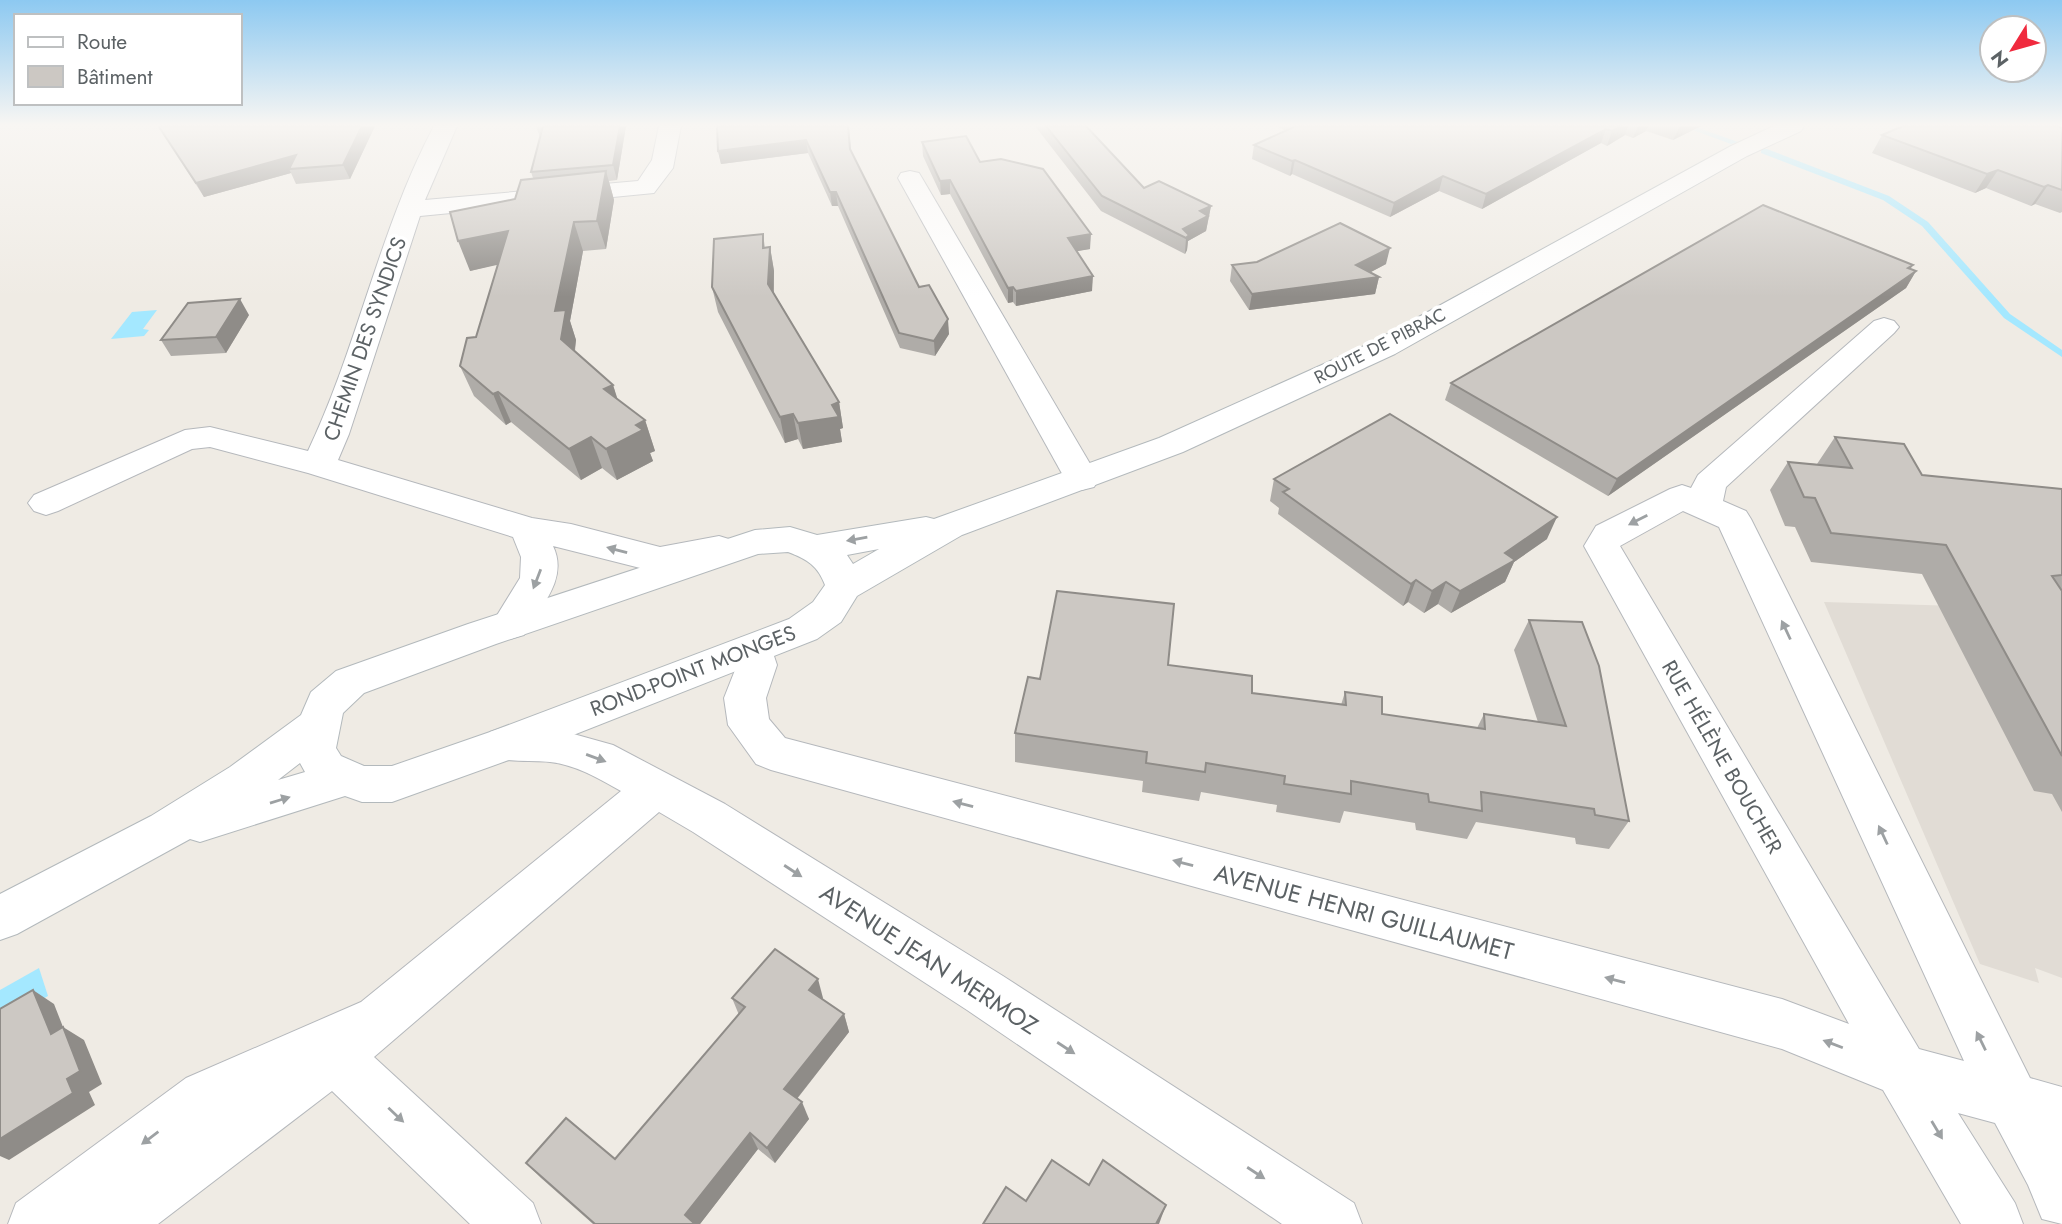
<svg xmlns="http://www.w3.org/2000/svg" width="2062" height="1224" font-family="Jost,sans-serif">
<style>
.education{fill:#e1dcd5}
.water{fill:#a4e8ff}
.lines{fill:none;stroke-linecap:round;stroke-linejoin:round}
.stream{fill:#a4e8ff;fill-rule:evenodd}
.street-casing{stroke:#b5b8bc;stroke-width:2}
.secondary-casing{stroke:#b3b9bc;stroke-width:2}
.street{fill:#fff;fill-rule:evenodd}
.secondary{fill:#fff;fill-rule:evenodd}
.wall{fill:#afaca8}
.shaded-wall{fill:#8f8c88}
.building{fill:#ccc8c3;stroke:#8f8c88;stroke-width:2}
.oneway{fill:#9da1a3}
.labels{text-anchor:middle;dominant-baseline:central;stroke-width:7;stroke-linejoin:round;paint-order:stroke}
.far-street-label{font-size:18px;fill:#5c6265;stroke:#fff}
.street-label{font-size:21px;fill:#5c6265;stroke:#fff}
.near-street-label{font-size:24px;fill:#5c6265;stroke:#fff}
</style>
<rect width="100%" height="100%" fill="#efebe4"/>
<polygon class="education" points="1824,602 2062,609 2062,978 2035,968 2039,983 1980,964"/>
<g class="water">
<polygon points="157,310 143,329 149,330 144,336 111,339 132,312"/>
<polygon points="39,968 48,996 0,1023 0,990"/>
</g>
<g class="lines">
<g class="stream">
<polygon points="1682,126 1693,126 1738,142 1731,144"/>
<polygon points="1761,149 1767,149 1889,196 1928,222 2010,314 2062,350 2062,357 2004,318 1922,226 1883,200 1761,153"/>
</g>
<defs>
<g id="street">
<path d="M434 126H457L425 200 638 181 652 160 659 126H681L673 168 654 193 420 216 349 434 338 460 532 518 571 524 660 547 719 536 732 540 737 549 732 558 660 573 553 546C569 579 540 607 524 635L510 639 496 635 491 625 520 578 521 557 513 537 308 473 210 447 192 449 58 511 46 515 34 511 28 503 34 495 185 430 210 427 308 451C358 346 379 230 434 126Z"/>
<polygon points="910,171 919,173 922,178 1099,479 1094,487 1082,490 1070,487 1065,479 898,178 901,173"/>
<path d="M1884 318 1894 321 1899 327 1894 333 1726 487 1723 501 1746 511 1751 519 2030 1078 2062 1087V1224L2042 1219 2028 1185 1995 1123 1958 1113 2015 1203 2023 1224H1961L1883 1090 1782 1049 771 770 756 764 728 725 724 698 737 665 734 649 740 638 754 634 768 638 777 665 766 698 769 719 785 738 1782 999 1849 1024 1584 546 1596 526 1670 489 1682 485 1691 488 1698 475 1874 321ZM1683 511 1719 527 1964 1061 1919 1049 1620 546Z"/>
<path d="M505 727 552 728 613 745 725 804 1003 976 1354 1203 1362 1224H1282L967 1010 693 832 659 812 374 1057 533 1203 541 1224H470L332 1091 158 1224H8L16 1203 186 1078 361 1002 621 791C598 778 576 765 550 762 529 760 510 763 490 756L484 744 490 732Z"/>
</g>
<path id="secondary" d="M1774 126H1804L1801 131 1747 156 1395 354 1183 452 962 535 857 596 841 622 817 639 520 756 392 802H362L345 796 200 842 190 839 17 934 0 940V894L151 816 230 767 301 715 311 692 336 671 468 624 755 530 790 527 817 535 926 517 934 519 1159 438 1373 342 1731 146ZM879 549 853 564 847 555ZM788 552C807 559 818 566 825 585L813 602 789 619 490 732 392 766H364L341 756 336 748 343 713 364 693 496 644 758 554ZM300 763 305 772 278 780Z"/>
</defs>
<use href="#street" class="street-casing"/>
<use href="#secondary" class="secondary-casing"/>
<use href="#street" class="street"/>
<use href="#secondary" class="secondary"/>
</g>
<g class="wall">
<polygon points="375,126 350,179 296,184 291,173 204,197 159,127"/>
<polygon points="536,126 626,126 617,180 609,181 614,200 606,249 583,251 570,321 576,340 575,351 613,385 617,399 645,420 655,451 650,453 653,461 617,480 602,468 581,480 511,422 506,425 474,396 460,366 476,337 498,264 470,271 515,199 533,178 531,172 540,137"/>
<polygon points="717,126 849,126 851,151 919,287 949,334 935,356 900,348 838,206 832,206 808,153 721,164 718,151"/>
<polygon points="1035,126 1086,126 1144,188 1211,206 1206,231 1188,241 1187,250 1185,254 1101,211"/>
<polygon points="1277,126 1701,126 1673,140 1646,131 1633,138 1625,135 1607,146 1601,143 1482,209 1439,191 1390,217 1292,174 1290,176 1252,159 1254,145 1286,131"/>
<polygon points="2062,128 2062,212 2060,213 2035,204 2031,206 1986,188 1975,193 1872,153 1882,135"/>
<polygon points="922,142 980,162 1090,249 1076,251 1092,291 1016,306 1013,302 1008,303 950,194 941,195 923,156"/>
<polygon points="763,234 765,248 770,247 774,271 774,293 839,402 843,428 840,429 842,442 803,449 798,439 785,443 718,312 712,287"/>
<polygon points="1386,264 1369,273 1379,277 1375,294 1249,310 1230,281 1232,265"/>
<polygon points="1910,269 1916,271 1906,288 1608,496 1445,400 1451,383"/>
<polygon points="249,315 226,353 171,356 161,340"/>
<polygon points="1835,437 1922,475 2062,489 2062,812 2052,794 2034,791 1922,574 1811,562 1795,527 1785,526 1770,490 1788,462 1817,464"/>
<polygon points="1274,479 1547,539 1514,562 1505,582 1451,613 1438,604 1424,613 1408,602 1403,606 1278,514 1279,508 1270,501"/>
<polygon points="1529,620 1629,821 1609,849 1576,844 1575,838 1476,822 1467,839 1416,830 1415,823 1344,811 1340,823 1276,812 1277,805 1201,792 1199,801 1142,792 1143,781 1015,762 1015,733 1040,679 1168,665 1252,693 1341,705 1345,692 1382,714 1477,728 1484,714 1538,722 1514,650"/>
<polygon points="732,998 823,998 822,999 844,1014 849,1032 797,1099 809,1119 775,1163 758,1149 700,1224 593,1224 541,1178 526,1163 615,1159 739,1015"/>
</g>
<g class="shaded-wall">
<polygon points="362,126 375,126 350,179 343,165"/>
<polygon points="620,126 626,126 617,180 613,165"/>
<polygon points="1622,126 1628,126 1625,135 1607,146 1612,131"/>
<polygon points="1638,126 1648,126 1646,131 1633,138"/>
<polygon points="1680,126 1701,126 1673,140"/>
<polygon points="1606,129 1601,143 1482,209 1486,194"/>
<polygon points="806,140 808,153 721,164 718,151"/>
<polygon points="296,155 289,169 291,173 204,197 196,183"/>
<polygon points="1295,160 1292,174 1290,176 1292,161"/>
<polygon points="1998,170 1986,188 1975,193 1987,174"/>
<polygon points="606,171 614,200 606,249 597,221"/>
<polygon points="1443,176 1439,191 1390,217 1394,203"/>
<polygon points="950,180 950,194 941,195 940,181"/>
<polygon points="2048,185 2035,204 2031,206 2044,187"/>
<polygon points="830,192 836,192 838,206 832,206"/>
<polygon points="1211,206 1206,231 1188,241 1187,250 1185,254 1186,238 1183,229 1200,211"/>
<polygon points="574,222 583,251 570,321 576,340 572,369 561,339 555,311"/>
<polygon points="508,231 519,260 470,271 458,241"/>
<polygon points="1091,234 1090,249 1067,253 1068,238"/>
<polygon points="770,247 774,271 773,309 768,284"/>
<polygon points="1390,248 1386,264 1354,281 1379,277 1375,294 1249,310 1252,294 1356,265"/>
<polygon points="1913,265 1903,280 1916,271 1906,288 1608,496 1617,479"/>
<polygon points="1093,276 1092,291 1016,306 1016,291"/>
<polygon points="1013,287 1013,302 1008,303 1008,288"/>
<polygon points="240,299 249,315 226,353 216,337"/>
<polygon points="948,319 949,334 935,356 934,341"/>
<polygon points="613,385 623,416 604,389"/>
<polygon points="498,392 511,422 506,425 493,394"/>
<polygon points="839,402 843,428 840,429 842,442 803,449 798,423"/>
<polygon points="793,414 798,439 785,443 780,417"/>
<polygon points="645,420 655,451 650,453 653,461 617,480 606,449 636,425"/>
<polygon points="591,437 602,468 581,480 569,449"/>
<polygon points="1557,517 1547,539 1514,562 1505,582 1451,613 1460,591 1505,553"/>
<polygon points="1416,580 1408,602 1403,606 1411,584"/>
<polygon points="1446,582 1438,604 1424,613 1432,591"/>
<polygon points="818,979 823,998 815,1008 809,990"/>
<polygon points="33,990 54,1004 63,1027 84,1040 102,1084 89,1092 95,1105 9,1160 0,1156 0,1139 67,1079"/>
<polygon points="844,1014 849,1032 791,1106 784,1089"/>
<polygon points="802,1102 809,1119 775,1163 767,1148"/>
<polygon points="750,1133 758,1149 700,1224 692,1224 685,1215"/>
<polygon points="1166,1205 1159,1224 1156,1224"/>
</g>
<g class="building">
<polygon points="161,126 362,126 343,165 289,169 296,155 196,183 159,127"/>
<polygon points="543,126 620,126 613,165 531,172"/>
<polygon points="717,126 848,126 850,149 919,287 929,285 948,319 934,341 899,333 836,192 830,192 806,140 718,151"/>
<polygon points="1046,126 1086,126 1144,188 1159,181 1211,206 1200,211 1208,216 1183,229 1189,235 1186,238 1102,196"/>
<polygon points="1296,126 1622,126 1612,131 1606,129 1486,194 1443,176 1394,203 1295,160 1292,161 1254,145"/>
<polygon points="1903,126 2058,126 2062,128 2062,190 2048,185 2044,187 1998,170 1987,174 1882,135"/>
<polygon points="966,136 980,162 1001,159 1043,169 1091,234 1068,238 1093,276 1016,291 1013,287 1008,288 950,180 940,181 922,142"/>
<polygon points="606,171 597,221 574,222 555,311 566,310 561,339 613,385 604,389 645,420 636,425 643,430 606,449 591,437 569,449 498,392 493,394 460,366 467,338 476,337 508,231 458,241 450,212 515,199 521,180"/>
<polygon points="1763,205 1913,265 1908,268 1916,271 1617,479 1451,383"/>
<polygon points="1340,223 1390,248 1356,265 1379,277 1252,294 1232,265 1257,262"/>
<polygon points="763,234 763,248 770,247 768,284 839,402 832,405 839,417 798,423 793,414 780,417 712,287 714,239"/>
<polygon points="240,299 216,337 161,340 188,303"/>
<polygon points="1390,414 1557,517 1505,553 1515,560 1460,591 1446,582 1432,591 1416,580 1411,584 1283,492 1289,489 1274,479"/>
<polygon points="1835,437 1904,444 1922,475 2062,489 2062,575 2052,576 2062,591 2062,756 1946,545 1831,533 1815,498 1804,497 1788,462 1852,468"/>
<polygon points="1057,591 1174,604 1168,665 1252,676 1252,693 1346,705 1345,692 1382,697 1382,714 1485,729 1484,714 1566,726 1529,620 1582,622 1599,666 1629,821 1595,815 1594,809 1481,792 1482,811 1429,802 1428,794 1351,781 1351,794 1284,784 1285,776 1206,763 1205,772 1146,763 1147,752 1015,733 1028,677 1040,679"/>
<polygon points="775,949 818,979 809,990 844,1014 784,1089 802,1102 767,1148 750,1133 685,1215 695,1224 595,1224 526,1163 566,1118 615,1159 745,1007 732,998"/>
<polygon points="33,990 51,1034 63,1027 80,1071 67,1079 73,1093 0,1139 0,1009"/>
<polygon points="1052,1160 1089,1185 1103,1160 1166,1205 1156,1224 983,1224 1006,1187 1026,1201"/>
</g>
<defs><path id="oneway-solid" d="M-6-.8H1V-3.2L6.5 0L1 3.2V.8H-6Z" transform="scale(1.75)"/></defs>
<g class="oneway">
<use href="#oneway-solid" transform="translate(1638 520) rotate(153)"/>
<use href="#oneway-solid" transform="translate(857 539) rotate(170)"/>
<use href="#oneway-solid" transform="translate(617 550) rotate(-165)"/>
<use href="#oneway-solid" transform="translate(537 579) rotate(111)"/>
<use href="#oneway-solid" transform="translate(1786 630) rotate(-115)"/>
<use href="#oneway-solid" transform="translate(596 758) rotate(20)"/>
<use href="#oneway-solid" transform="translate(280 800) rotate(-17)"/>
<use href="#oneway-solid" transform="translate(963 804) rotate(-165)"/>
<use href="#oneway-solid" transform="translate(1883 835) rotate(-115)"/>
<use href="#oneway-solid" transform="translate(1183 863) rotate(-165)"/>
<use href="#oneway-solid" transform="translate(793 871) rotate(33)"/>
<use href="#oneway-solid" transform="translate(1615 980) rotate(-165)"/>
<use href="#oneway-solid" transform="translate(1981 1041) rotate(-116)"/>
<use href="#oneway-solid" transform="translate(1833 1044) rotate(-159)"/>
<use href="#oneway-solid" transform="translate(1066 1048) rotate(33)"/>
<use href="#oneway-solid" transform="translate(396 1115) rotate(43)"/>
<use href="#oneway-solid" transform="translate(1937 1130) rotate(59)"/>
<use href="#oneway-solid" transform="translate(150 1138) rotate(143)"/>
<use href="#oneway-solid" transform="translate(1256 1173) rotate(33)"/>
</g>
<linearGradient id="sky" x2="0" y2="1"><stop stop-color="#8dc9f1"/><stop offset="0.42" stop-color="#f8f6f3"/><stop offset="1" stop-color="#f8f6f3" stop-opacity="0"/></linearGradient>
<rect width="2062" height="297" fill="url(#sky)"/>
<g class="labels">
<g class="far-street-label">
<text transform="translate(1380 346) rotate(-27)">ROUTE DE PIBRAC</text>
</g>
<g class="street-label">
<text transform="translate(365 339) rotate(-71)">CHEMIN DES SYNDICS</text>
<text transform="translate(693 671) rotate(-21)">ROND-POINT MONGES</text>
<text transform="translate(1722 757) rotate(60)">RUE HÉLÈNE BOUCHER</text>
</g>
<g class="near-street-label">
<text transform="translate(1364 912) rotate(15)">AVENUE HENRI GUILLAUMET</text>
<text transform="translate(929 959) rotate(33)">AVENUE JEAN MERMOZ</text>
</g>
</g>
<rect x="14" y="14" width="228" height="91" fill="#ffffff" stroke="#bec0c1" stroke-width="2"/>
<rect x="28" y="37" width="35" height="10" fill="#ffffff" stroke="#bec0c1" stroke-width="2"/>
<text x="77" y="49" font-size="21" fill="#5c6265">Route</text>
<rect x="28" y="66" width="35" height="21" fill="#ccc8c3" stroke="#bec0c1" stroke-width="2"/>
<text x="77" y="84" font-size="21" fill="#5c6265">Bâtiment</text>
<g transform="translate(2013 49) rotate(233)"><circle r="33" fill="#ffffff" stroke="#bec0c1" stroke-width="2"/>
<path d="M0-5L12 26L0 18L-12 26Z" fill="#f02a3e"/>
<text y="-10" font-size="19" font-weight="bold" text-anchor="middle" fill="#5c6265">N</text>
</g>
</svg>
